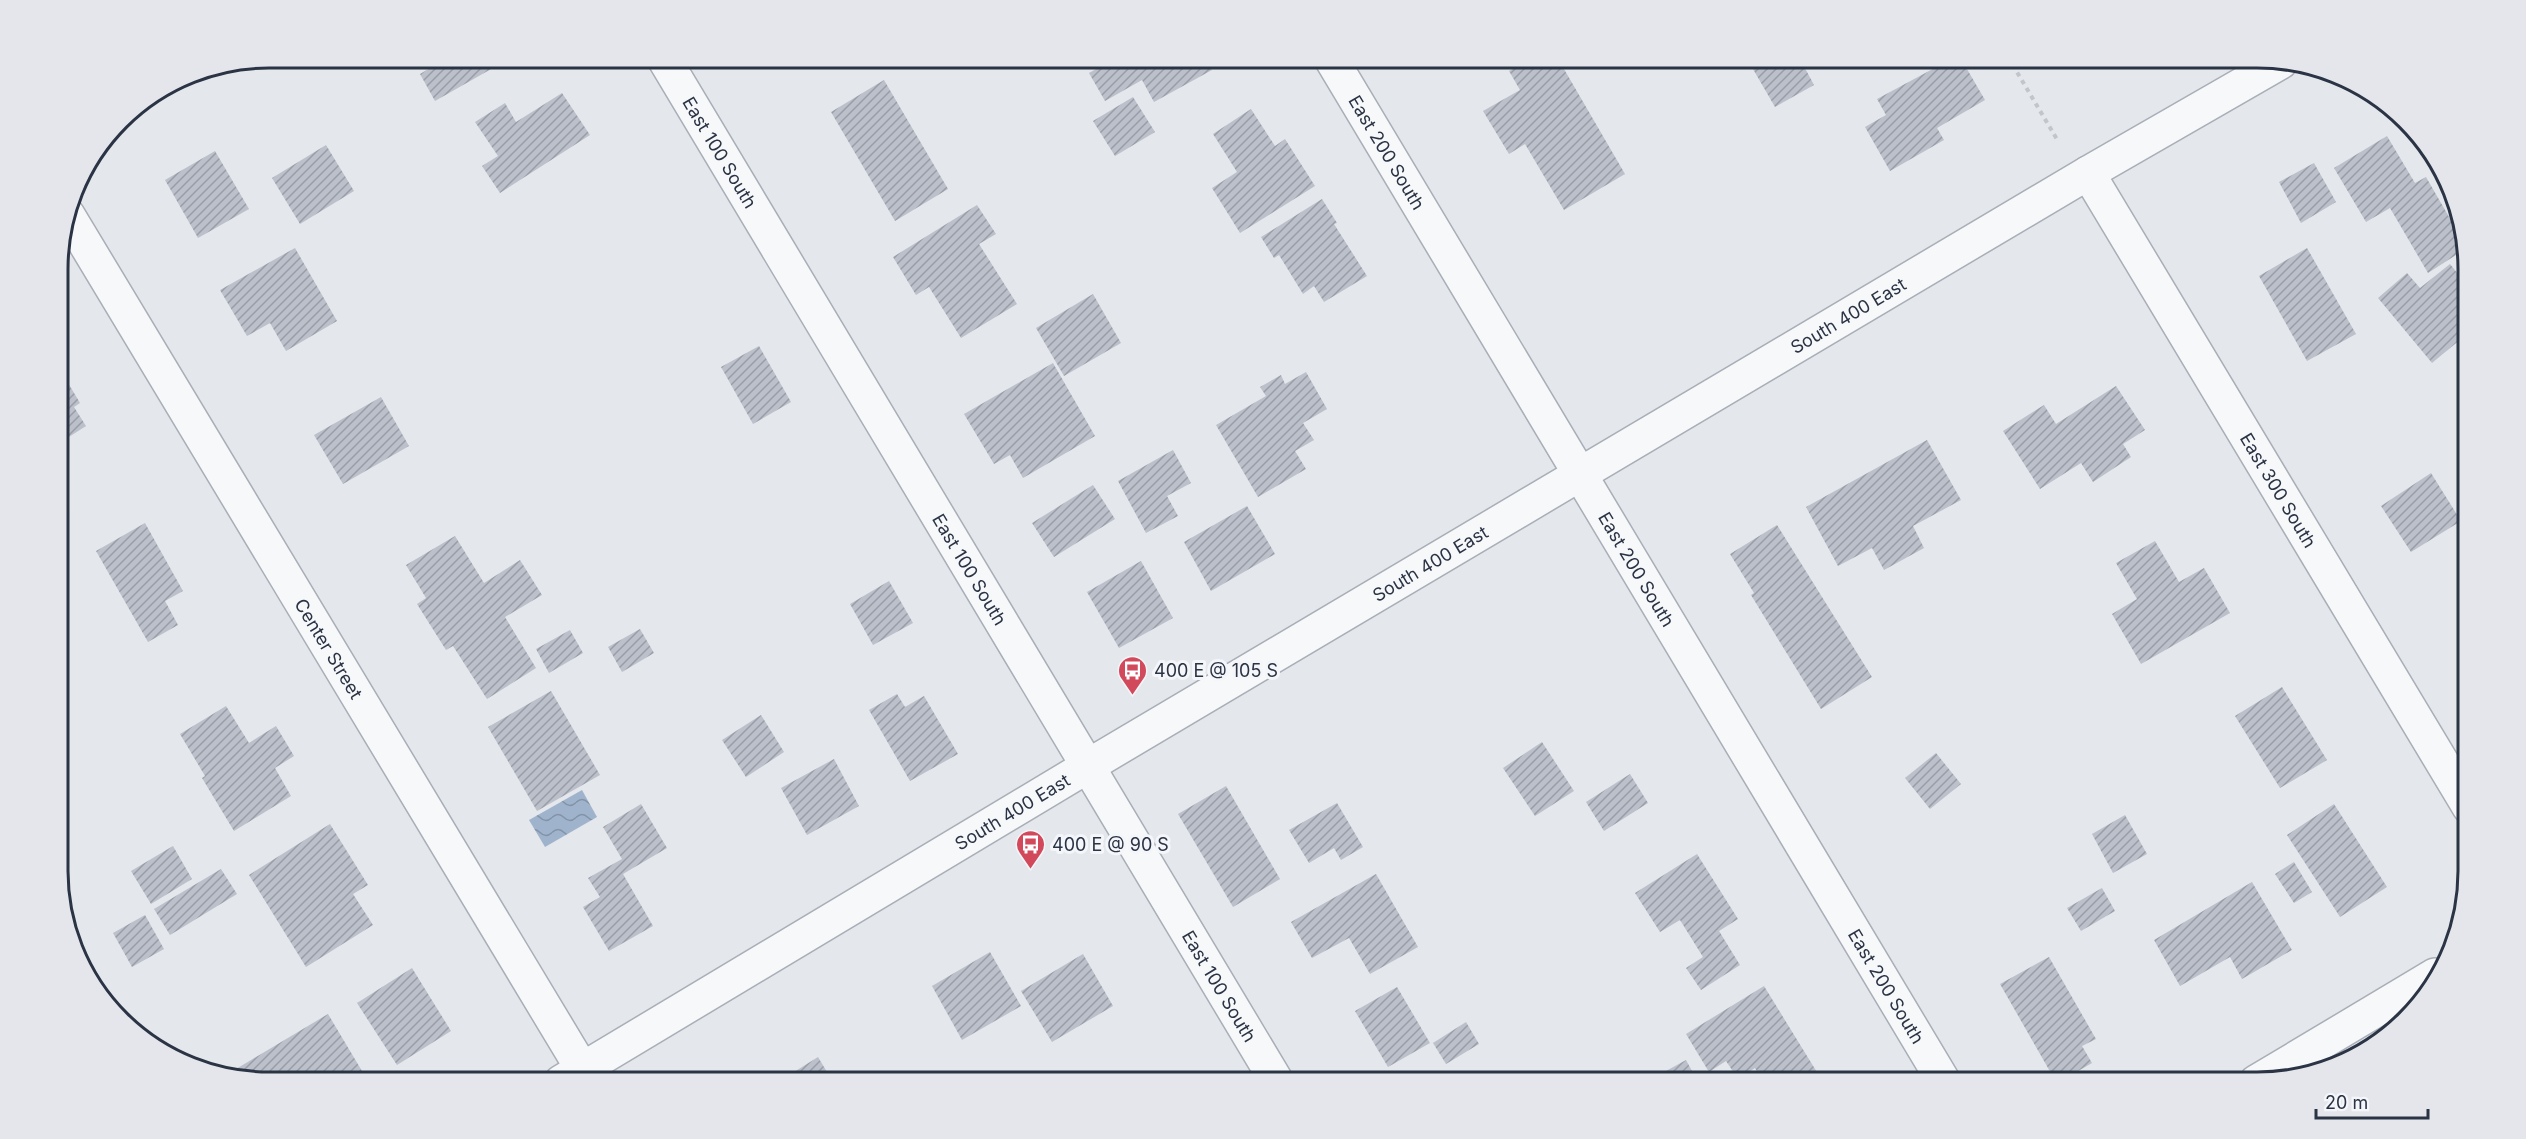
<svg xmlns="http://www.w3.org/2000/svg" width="2526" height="1139" font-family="Inter,sans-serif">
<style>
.water{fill:url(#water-waves)}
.building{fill:url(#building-hatch)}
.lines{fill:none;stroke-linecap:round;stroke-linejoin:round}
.minor-casing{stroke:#a9aeb7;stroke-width:36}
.tertiary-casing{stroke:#a9aeb7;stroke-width:36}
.path{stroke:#c2c5cb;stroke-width:4;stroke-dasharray:4.5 4.5;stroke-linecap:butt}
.minor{stroke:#f7f8fa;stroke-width:33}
.tertiary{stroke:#f7f8fa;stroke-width:33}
.labels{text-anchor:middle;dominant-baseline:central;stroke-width:6;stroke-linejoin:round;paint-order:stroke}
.street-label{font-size:18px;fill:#2b3445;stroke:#f4f6f9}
.poi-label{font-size:18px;fill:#2b3445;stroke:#f4f6f9;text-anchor:start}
.rim{fill:none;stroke:#2b3445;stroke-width:3}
</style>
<defs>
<pattern id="water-waves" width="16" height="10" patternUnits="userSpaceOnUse" patternTransform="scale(1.5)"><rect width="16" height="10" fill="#9fb4cc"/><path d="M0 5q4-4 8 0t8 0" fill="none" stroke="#8293a7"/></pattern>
<pattern id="building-hatch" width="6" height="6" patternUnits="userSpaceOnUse" patternTransform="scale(1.5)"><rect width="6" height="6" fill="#bbc0ca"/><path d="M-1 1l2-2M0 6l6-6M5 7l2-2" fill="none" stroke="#989da6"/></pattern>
</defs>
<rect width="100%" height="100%" fill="#e4e7ec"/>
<polygon class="water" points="582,790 597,817 545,847 529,820"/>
<g class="building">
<polygon points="423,57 505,57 507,60 435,101 420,74 430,68"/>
<polygon points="1104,57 1205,57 1212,70 1154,102 1142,80 1105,101 1089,73 1107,63"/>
<polygon points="1532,57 1557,57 1625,174 1564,210 1525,144 1509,154 1483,111 1520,90 1509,71"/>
<polygon points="1746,57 1799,57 1814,85 1775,107"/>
<polygon points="1955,57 1960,57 1985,100 1937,128 1944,140 1890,171 1865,127 1886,115 1877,99"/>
<polygon points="884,80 948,189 895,221 831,112"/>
<polygon points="562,93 590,135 500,193 482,166 498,156 475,122 505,103 516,122"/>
<polygon points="1133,97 1155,132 1115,156 1093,121"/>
<polygon points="1251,109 1275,146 1285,139 1315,186 1240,233 1212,188 1237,172 1213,134"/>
<polygon points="2387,136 2415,183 2426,177 2467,248 2428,273 2390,208 2366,222 2334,168"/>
<polygon points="326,145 354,191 300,224 272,178"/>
<polygon points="215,151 249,209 198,238 165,180"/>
<polygon points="2314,163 2336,202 2301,223 2279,182"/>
<polygon points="1322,199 1337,223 1334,224 1367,276 1324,302 1314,286 1303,294 1279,255 1274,258 1261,237"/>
<polygon points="977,205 996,234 979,244 1017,304 961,338 929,287 916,295 893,257"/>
<polygon points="295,248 337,321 286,351 270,323 247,336 220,290"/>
<polygon points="2307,248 2356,334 2307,361 2259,276"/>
<polygon points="2450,264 2467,285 2467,334 2432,363 2378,298 2407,273 2420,288"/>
<polygon points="1093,294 1121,343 1064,376 1036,328"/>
<polygon points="759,346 791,402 753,424 721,367"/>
<polygon points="1053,363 1095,436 1023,478 1010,455 994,464 964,414"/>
<polygon points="58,366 80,403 74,407 86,426 58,444"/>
<polygon points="1306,372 1327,409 1303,423 1314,440 1295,451 1306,469 1258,497 1216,425 1266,396 1260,387 1281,375 1285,384"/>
<polygon points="2116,386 2145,430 2123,444 2131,457 2093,482 2081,463 2040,489 2003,431 2044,405 2056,424"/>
<polygon points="381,397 409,446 343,484 314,435"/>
<polygon points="1927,440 1961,500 1913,526 1924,548 1884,570 1872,548 1838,566 1806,507"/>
<polygon points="1173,450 1191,483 1167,496 1178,516 1146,533 1118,481"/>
<polygon points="2431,473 2461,521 2411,552 2381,506"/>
<polygon points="1093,485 1115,519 1054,557 1032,523"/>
<polygon points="1247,506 1275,554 1211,591 1184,542"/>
<polygon points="145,523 183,591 165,601 178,625 148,642 96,551"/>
<polygon points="1777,525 1872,677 1821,709 1751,595 1754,593 1730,554"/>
<polygon points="455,536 484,583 520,560 542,595 505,617 536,668 487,699 453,646 446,650 417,604 426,598 406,565"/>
<polygon points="2155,541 2179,582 2204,568 2230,613 2141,664 2112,614 2137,599 2116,563"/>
<polygon points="1141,561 1173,618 1119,648 1087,592"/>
<polygon points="889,581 913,623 873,645 850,604"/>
<polygon points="2468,590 2468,604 2462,593"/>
<polygon points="640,629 654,653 622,672 608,647"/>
<polygon points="570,630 583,653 549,673 536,649"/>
<polygon points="2282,687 2327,760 2280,788 2235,716"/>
<polygon points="551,691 600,775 537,811 488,727"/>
<polygon points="897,694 905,707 924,696 958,754 910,781 869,710"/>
<polygon points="226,706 249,743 276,726 294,756 275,768 291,796 234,831 202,778 205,776 180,734"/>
<polygon points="761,715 784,752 746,777 722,740"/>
<polygon points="1542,742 1574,791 1535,816 1503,768"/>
<polygon points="1936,753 1961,784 1930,809 1905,778"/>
<polygon points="834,759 859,806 807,835 781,788"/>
<polygon points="1630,774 1648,803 1604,831 1586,802"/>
<polygon points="1226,786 1280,879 1233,907 1178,814"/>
<polygon points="1337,803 1363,847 1341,860 1334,848 1309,863 1289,830"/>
<polygon points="641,804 667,848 623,874 653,926 609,951 583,907 600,897 588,878 622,859 603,827"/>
<polygon points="2334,804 2387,887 2340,917 2287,835"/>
<polygon points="2125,815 2147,854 2113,873 2092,834"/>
<polygon points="330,824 368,885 353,894 373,925 306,967 249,875"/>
<polygon points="173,846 192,879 151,904 131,871"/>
<polygon points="1697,854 1738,919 1719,931 1740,965 1701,990 1686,968 1703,957 1680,920 1660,932 1635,893"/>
<polygon points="2294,862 2312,892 2294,903 2275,874"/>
<polygon points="221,869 237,894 170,935 154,909"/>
<polygon points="1376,874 1418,947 1370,974 1349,938 1312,958 1291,922"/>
<polygon points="2252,882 2292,950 2242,979 2230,957 2180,986 2154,940"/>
<polygon points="2102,888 2115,911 2081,931 2067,908"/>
<polygon points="145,915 164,949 132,967 113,933"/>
<polygon points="990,952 1021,1006 962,1040 932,986"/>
<polygon points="1083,954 1113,1006 1052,1042 1021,991"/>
<polygon points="2049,957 2096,1039 2082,1046 2092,1063 2059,1082 2056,1082 2000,984"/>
<polygon points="412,968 451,1031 397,1065 357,1003"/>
<polygon points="1764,986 1823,1082 1763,1082 1755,1068 1738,1079 1726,1061 1709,1072 1686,1034"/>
<polygon points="1397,987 1430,1043 1388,1067 1355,1011"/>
<polygon points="328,1014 362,1071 344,1082 268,1082 240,1076 236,1069"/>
<polygon points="1466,1022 1479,1044 1446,1064 1433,1043"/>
<polygon points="818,1057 833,1082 778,1082"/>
<polygon points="1686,1060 1698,1082 1646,1082"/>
</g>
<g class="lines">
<defs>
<g id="minor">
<path id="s1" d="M663 57 1277 1082"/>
<path id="s2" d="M1330 57 1944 1082"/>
<path id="s3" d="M2088 173 2469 807"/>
<path id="s4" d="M68 215 590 1082"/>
<polyline points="2256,1082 2435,975"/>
</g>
<g id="tertiary">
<path id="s5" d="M561 1082 1088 766 2088 173 2281 62"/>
</g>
</defs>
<use href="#minor" class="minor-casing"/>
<use href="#tertiary" class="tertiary-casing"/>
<polyline class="path" points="2008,57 2058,141"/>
<use href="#minor" class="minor"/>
<use href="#tertiary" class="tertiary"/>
</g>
<defs>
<symbol id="bus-pin" viewBox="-11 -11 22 30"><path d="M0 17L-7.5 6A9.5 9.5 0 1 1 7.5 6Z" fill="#d1495b" stroke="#f4f6f9"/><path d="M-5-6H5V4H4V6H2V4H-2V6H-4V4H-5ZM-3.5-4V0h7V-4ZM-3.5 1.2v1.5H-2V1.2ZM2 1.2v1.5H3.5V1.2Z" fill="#fff"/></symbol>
</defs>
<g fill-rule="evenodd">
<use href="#bus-pin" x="1116" y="654" width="33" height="45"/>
<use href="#bus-pin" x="1014" y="828" width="33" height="45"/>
</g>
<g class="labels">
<g class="street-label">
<text stroke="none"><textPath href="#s2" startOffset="111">East 200 South</textPath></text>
<text stroke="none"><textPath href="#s1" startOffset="111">East 100 South</textPath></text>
<text stroke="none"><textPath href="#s5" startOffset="1498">South 400 East</textPath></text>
<text stroke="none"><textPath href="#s3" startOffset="370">East 300 South</textPath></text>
<text stroke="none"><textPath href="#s5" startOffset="1012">South 400 East</textPath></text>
<text stroke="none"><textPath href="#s1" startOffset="597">East 100 South</textPath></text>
<text stroke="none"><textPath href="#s2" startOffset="597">East 200 South</textPath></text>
<text stroke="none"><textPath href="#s4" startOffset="506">Center Street</textPath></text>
<text stroke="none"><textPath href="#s5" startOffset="526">South 400 East</textPath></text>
<text stroke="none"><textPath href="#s1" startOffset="1083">East 100 South</textPath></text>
<text stroke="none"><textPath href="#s2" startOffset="1083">East 200 South</textPath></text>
</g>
<g class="poi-label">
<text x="1154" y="670">400 E @ 105 S</text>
<text x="1052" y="844">400 E @ 90 S</text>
</g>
</g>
<path d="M0 0H2526V1139H0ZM269 68H2257A201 201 0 0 1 2458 269V871A201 201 0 0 1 2257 1072H269A201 201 0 0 1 68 871V269A201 201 0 0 1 269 68Z" fill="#e4e6eb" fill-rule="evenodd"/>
<path class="rim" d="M269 68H2257A201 201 0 0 1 2458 269V871A201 201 0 0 1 2257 1072H269A201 201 0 0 1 68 871V269A201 201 0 0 1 269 68Z"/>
<path d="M2316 1109v9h112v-9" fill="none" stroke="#2b3445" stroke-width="3"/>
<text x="2325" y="1109" font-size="18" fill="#2b3445" stroke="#f4f6f9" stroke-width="4.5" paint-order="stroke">20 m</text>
</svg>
